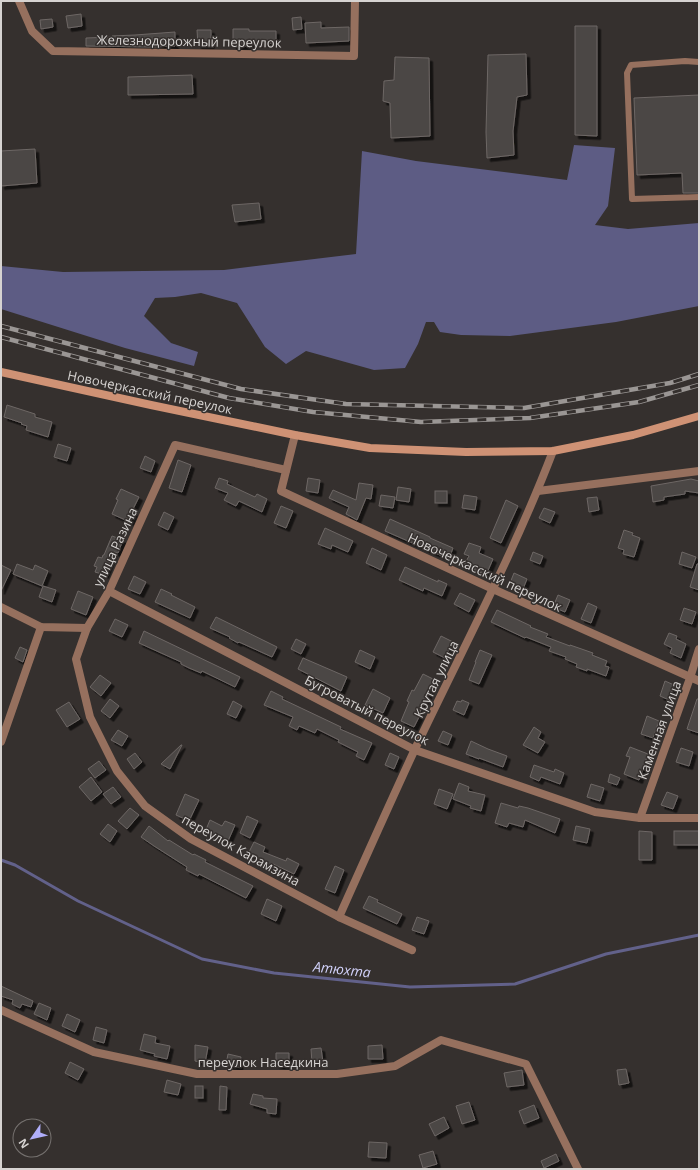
<svg xmlns="http://www.w3.org/2000/svg" width="700" height="1170" font-family="'Open Sans',sans-serif">
<style>
.forest{fill:#5d5c84}
.lines{fill:none;stroke-linecap:round;stroke-linejoin:round}
.stream{stroke:#62618a;stroke-width:3}
.building{fill:#4b4644;stroke:#6d6765;filter:url(#shadow)}
.service{stroke:#96705e;stroke-width:6}
.minor{stroke:#96705e;stroke-width:8}
.secondary{stroke:#cf9275;stroke-width:8}
.rail-casing{stroke:#9a9694;stroke-width:4.5}
.rail{stroke:#35302e;stroke-width:3;stroke-dasharray:9;stroke-linecap:butt}
.labels{text-anchor:middle;dominant-baseline:central;stroke-width:3;stroke-linejoin:round;paint-order:stroke}
.street-label{font-size:13px;fill:#d6d3d1;stroke:#35302e}
.water-label{font-size:14px;font-style:italic;fill:#d3d3fc;stroke:#35302e}
</style>
<defs>
<filter id="shadow"><feDropShadow dx="3.5" dy="3.5" stdDeviation="0" flood-color="#0009"/></filter>
</defs>
<rect width="100%" height="100%" fill="#35302e"/>
<polygon class="forest" points="574,145 615,148 608,206 595,225 628,229 699,223 699,306 616,322 510,336 461,335 440,332 434,322 426,322 418,344 405,368 374,370 306,351 286,364 265,347 237,303 201,293 175,297 155,298 144,316 171,343 198,352 194,366 125,348 1,309 1,266 63,272 224,270 356,254 362,151 416,161 567,180"/>
<g class="lines">
<polyline class="stream" points="1,860 15,865 78,901 202,959 274,973 410,987 515,984 606,954 699,935"/>
</g>
<g class="building">
<polygon points="81,14 82,26 68,28 66,16"/>
<polygon points="301,17 302,29 293,30 292,18"/>
<polygon points="52,19 53,27 41,29 40,20"/>
<polygon points="321,22 321,28 349,27 349,41 306,43 305,23"/>
<polygon points="575,26 597,26 597,136 575,135"/>
<polygon points="233,29 249,29 249,31 276,31 276,43 249,44 249,46 233,46"/>
<polygon points="197,30 211,30 211,45 198,45"/>
<polygon points="175,32 175,46 153,47 86,46 86,38 112,37 112,36 135,35"/>
<polygon points="526,54 527,95 517,97 513,131 514,155 487,158 486,132 488,55"/>
<polygon points="395,57 429,58 430,136 391,138 390,103 383,101 384,81 394,80"/>
<polygon points="192,75 193,94 128,95 128,77"/>
<polygon points="699,95 699,193 683,193 682,173 637,175 634,98"/>
<polygon points="35,149 37,183 1,186 1,151"/>
<polygon points="259,203 261,219 235,222 232,205"/>
<polygon points="7,405 35,414 35,417 52,422 48,437 26,430 27,426 21,424 22,423 4,417"/>
<polygon points="58,444 71,448 67,461 54,457"/>
<polygon points="145,456 155,461 151,472 140,468"/>
<polygon points="178,460 191,465 182,492 169,488"/>
<polygon points="219,478 228,481 227,484 255,497 257,494 267,499 262,512 239,501 236,506 224,500 228,493 215,488"/>
<polygon points="308,478 320,480 318,493 306,491"/>
<polygon points="691,479 699,481 699,493 685,491 685,494 664,497 664,500 653,502 651,486"/>
<polygon points="359,483 373,485 371,499 366,498 357,520 346,514 349,507 329,498 333,490 356,500"/>
<polygon points="398,487 411,489 409,502 396,500"/>
<polygon points="121,489 139,497 132,511 134,512 130,522 112,514 118,500 116,499"/>
<rect x="435" y="491" width="12" height="12"/>
<polygon points="381,495 395,497 393,508 379,506"/>
<polygon points="464,495 477,497 475,510 462,508"/>
<polygon points="597,497 599,510 589,512 587,498"/>
<polygon points="506,500 518,506 501,543 490,538"/>
<polygon points="281,506 293,511 286,528 274,523"/>
<polygon points="544,508 555,512 550,523 539,518"/>
<polygon points="164,512 174,517 168,530 158,525"/>
<polygon points="390,519 430,537 430,538 453,548 449,559 385,531"/>
<polygon points="325,528 353,541 348,552 332,545 331,549 318,544"/>
<polygon points="624,530 633,533 632,535 640,538 634,557 623,554 624,550 618,548"/>
<polygon points="112,536 123,540 118,553 114,552 105,575 95,572 97,567 94,566 98,557 102,558 103,555 104,555"/>
<polygon points="469,543 481,547 479,553 493,559 486,575 464,565 469,556 464,554"/>
<polygon points="372,548 387,555 381,570 366,563"/>
<polygon points="533,552 543,556 540,564 530,560"/>
<polygon points="682,552 696,557 692,568 679,564"/>
<polygon points="17,564 33,570 35,565 48,571 42,586 13,574"/>
<polygon points="697,564 699,564 699,590 690,587"/>
<polygon points="1,565 11,570 1,591"/>
<polygon points="405,567 438,582 438,580 447,584 442,596 424,588 423,591 399,580"/>
<polygon points="514,573 527,579 523,589 510,583"/>
<polygon points="134,576 146,582 140,594 128,589"/>
<polygon points="43,586 56,590 52,602 39,597"/>
<polygon points="161,589 172,594 171,595 195,607 190,618 155,602"/>
<polygon points="78,591 93,597 86,615 71,609"/>
<polygon points="460,593 475,600 469,612 454,604"/>
<polygon points="558,595 570,600 565,612 553,607"/>
<polygon points="588,603 597,607 591,623 581,619"/>
<polygon points="684,608 696,612 692,624 680,620"/>
<polygon points="497,610 531,626 530,627 548,634 546,637 570,646 570,645 593,653 592,655 607,661 605,666 609,667 606,676 587,669 587,671 576,667 577,664 565,659 566,657 549,651 551,647 526,637 525,638 491,622"/>
<polygon points="216,617 277,647 272,657 239,642 238,643 229,638 230,637 210,628"/>
<polygon points="115,619 128,625 122,637 109,631"/>
<polygon points="144,631 240,677 235,687 202,671 201,673 189,668 181,664 181,662 139,643"/>
<polygon points="669,633 677,636 676,639 686,644 681,658 670,653 672,648 664,644"/>
<polygon points="441,636 453,642 445,658 433,652"/>
<polygon points="296,639 306,644 301,654 291,649"/>
<polygon points="20,647 27,650 23,662 15,658"/>
<polygon points="360,650 375,657 370,669 355,662"/>
<polygon points="480,650 492,655 479,684 469,680 476,662 475,662"/>
<polygon points="303,658 347,677 341,691 298,669"/>
<polygon points="423,674 435,680 419,714 420,715 414,727 401,721 409,702 407,701 412,690 414,691"/>
<polygon points="100,675 111,683 101,696 90,687"/>
<polygon points="665,681 674,685 669,700 660,696"/>
<polygon points="373,689 390,698 383,713 365,705"/>
<polygon points="271,691 283,697 282,699 341,727 340,729 372,743 364,760 356,756 358,752 338,742 339,740 317,729 315,733 299,726 297,730 289,726 293,717 264,705"/>
<polygon points="110,699 119,706 110,718 101,711"/>
<polygon points="697,699 699,699 699,733 687,729"/>
<polygon points="462,700 469,703 464,715 453,710 457,701 461,702"/>
<polygon points="233,701 242,706 236,718 227,714"/>
<polygon points="69,702 80,719 67,727 56,710"/>
<polygon points="647,716 659,721 653,738 641,734"/>
<polygon points="534,727 541,732 538,738 545,742 538,753 523,745"/>
<polygon points="118,730 128,736 122,746 111,740"/>
<polygon points="443,731 452,735 448,745 438,741"/>
<polygon points="471,741 488,749 507,756 503,767 479,758 479,759 466,754"/>
<polygon points="181,745 182,745 170,769 161,764"/>
<polygon points="630,747 648,754 639,780 624,774 630,757 626,756"/>
<polygon points="681,748 693,752 689,766 676,762"/>
<polygon points="135,753 142,762 134,769 127,759"/>
<polygon points="390,753 399,757 394,769 385,765"/>
<polygon points="99,761 106,770 95,778 88,769"/>
<polygon points="534,765 554,772 555,769 564,773 560,784 541,777 539,781 530,777"/>
<polygon points="610,774 620,778 617,785 608,782"/>
<polygon points="91,777 102,792 91,801 79,787"/>
<polygon points="459,783 469,787 468,791 485,795 481,811 470,808 471,806 453,799"/>
<polygon points="591,784 604,788 600,801 587,797"/>
<polygon points="113,787 121,797 111,804 103,794"/>
<polygon points="439,789 453,794 447,809 434,804"/>
<polygon points="667,792 678,796 673,809 661,805"/>
<polygon points="185,794 199,800 189,821 176,815"/>
<polygon points="501,803 518,808 519,806 528,808 560,819 555,833 525,820 523,827 509,823 507,827 495,823"/>
<polygon points="130,808 139,815 127,829 118,821"/>
<polygon points="247,816 258,821 250,838 240,833"/>
<polygon points="210,820 222,826 225,821 235,825 228,841 205,832"/>
<polygon points="108,824 117,831 110,842 100,834"/>
<polygon points="149,826 168,841 169,840 193,855 194,854 206,860 205,862 253,886 246,898 199,874 198,876 186,870 187,867 154,846 141,837"/>
<polygon points="576,826 590,829 587,843 573,840"/>
<polygon points="639,831 652,832 652,860 639,860"/>
<rect x="674" y="831" width="25" height="14"/>
<polygon points="254,842 265,847 263,852 286,861 287,858 299,864 294,874 273,864 271,868 263,865 264,861 248,854"/>
<polygon points="335,866 344,870 335,893 325,889"/>
<polygon points="369,896 378,900 377,902 402,914 397,924 363,908"/>
<polygon points="267,899 282,906 276,921 261,914"/>
<polygon points="417,917 429,921 424,934 412,930"/>
<polygon points="1,986 33,1001 31,1007 22,1004 20,1008 12,1004 13,1000 1,996"/>
<polygon points="39,1003 51,1008 47,1020 34,1014"/>
<polygon points="67,1014 80,1020 75,1032 62,1026"/>
<polygon points="96,1027 107,1030 104,1043 93,1040"/>
<polygon points="144,1034 156,1037 155,1043 170,1046 167,1059 154,1056 155,1054 140,1050"/>
<polygon points="195,1045 208,1047 205,1063 195,1061"/>
<polygon points="382,1045 383,1059 368,1059 368,1046"/>
<polygon points="321,1048 323,1062 312,1063 311,1049"/>
<polygon points="276,1053 289,1053 289,1066 276,1065"/>
<polygon points="228,1054 241,1057 239,1067 226,1065"/>
<polygon points="70,1062 84,1069 78,1080 65,1073"/>
<polygon points="626,1069 629,1083 619,1085 617,1070"/>
<polygon points="522,1070 524,1085 507,1087 504,1073"/>
<polygon points="167,1080 181,1084 178,1095 164,1092"/>
<rect x="195" y="1086" width="8" height="12"/>
<polygon points="220,1086 227,1087 226,1110 219,1110"/>
<polygon points="253,1094 263,1096 263,1098 277,1099 276,1114 267,1113 267,1109 250,1104"/>
<polygon points="469,1102 475,1120 462,1124 456,1106"/>
<polygon points="534,1105 539,1118 524,1124 519,1111"/>
<polygon points="444,1117 449,1128 435,1136 429,1124"/>
<polygon points="369,1142 387,1143 386,1158 368,1157"/>
<polygon points="433,1151 437,1164 423,1168 419,1155"/>
<polygon points="556,1154 559,1161 544,1168 541,1161"/>
</g>
<g class="lines">
<polyline class="service" points="699,62 685,61 631,65 627,73 632,199 699,197"/>
<g class="minor">
<polyline points="19,1 32,31 53,51 354,56 355,1"/>
<polyline points="295,435 281,491 493,589 699,681"/>
<polyline points="286,470 175,445 109,591 87,628 76,659 90,717 117,771 145,806 191,839 339,917 412,950"/>
<polyline points="538,491 699,471"/>
<polyline points="109,591 415,750 595,812 640,818 699,818"/>
<polyline points="1,607 41,627 87,628"/>
<polyline points="1,742 41,627"/>
<polyline points="640,818 690,678 699,649"/>
<path d="M339 917C364 861 389 805 415 749 462 650 514 553 553 451"/>
<polyline points="1,1010 94,1052 197,1074 337,1074 395,1066 441,1040 526,1064 578,1169"/>
</g>
<polyline class="secondary" points="1,372 151,405 295,435 370,448 466,452 553,451 633,435 699,416"/>
<defs>
<g id="rail">
<polyline points="1,326 241,389 346,404 524,408 670,383 699,374"/>
<polyline points="1,337 229,398 313,412 421,422 530,418 639,402 699,385"/>
</g>
</defs>
<use href="#rail" class="rail-casing"/>
<use href="#rail" class="rail"/>
</g>
<g class="labels">
<g class="street-label">
<text transform="translate(189 41) rotate(1)">Железнодорожный переулок</text>
<text transform="translate(150 392) rotate(12)">Новочеркасский переулок</text>
<text transform="translate(115 547) rotate(-65)">улица Разина</text>
<text transform="translate(485 572) rotate(25)">Новочеркасский переулок</text>
<text transform="translate(436 679) rotate(-64)">Крутая улица</text>
<text transform="translate(367 710) rotate(27)">Бугроватый переулок</text>
<text transform="translate(659 730) rotate(-70)">Каменная улица</text>
<text transform="translate(241 850) rotate(29)">переулок Карамзина</text>
<text x="263" y="1062">переулок Наседкина</text>
</g>
<g class="water-label">
<text transform="translate(342 969) rotate(6)">Атюхта</text>
</g>
</g>
<rect width="700" height="1170" fill="none" stroke="#d6d3d1" stroke-width="4"/>
<g transform="translate(32 1138) rotate(236)"><circle r="19" fill="#35302e" stroke="#75716f"/>
<path d="M0-3L7 15L0 10L-7 15Z" fill="#b0aefa"/>
<text y="-6" font-size="11" font-weight="bold" text-anchor="middle" fill="#d6d3d1">N</text>
</g>
</svg>
